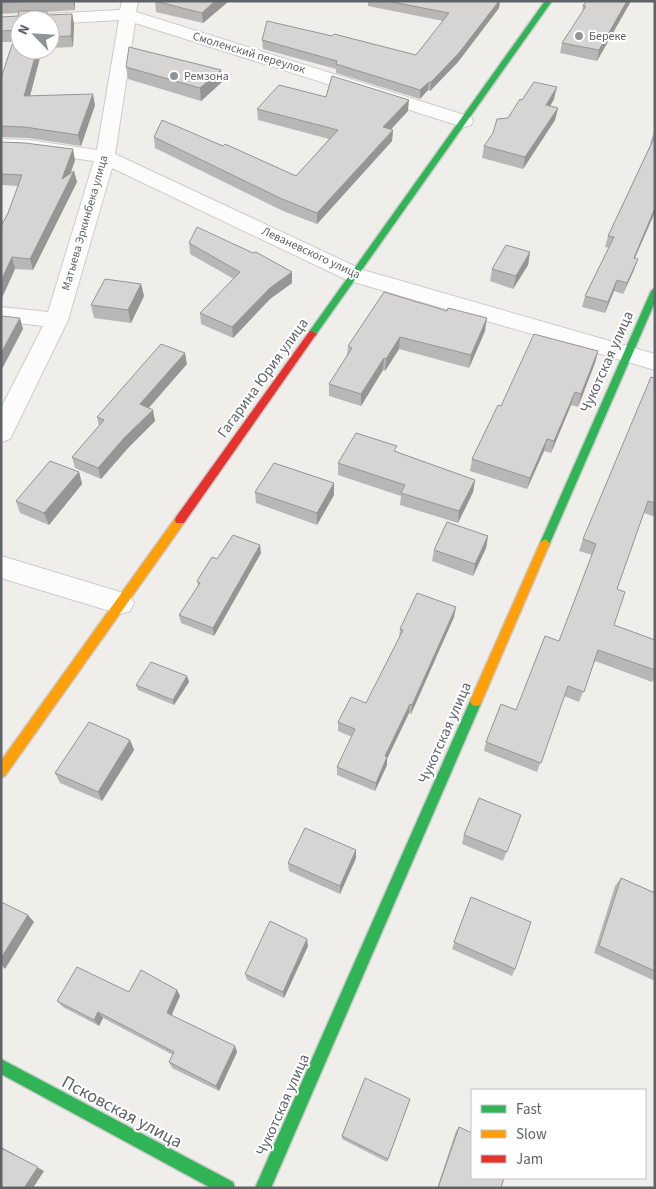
<svg xmlns="http://www.w3.org/2000/svg" width="656" height="1189" font-family="'Source Sans 3',sans-serif">
<style>
.lines{fill:none;stroke-linecap:round;stroke-linejoin:round}
.street-casing{stroke:#cbcccc;stroke-width:2}
.fast-casing{stroke:#cacacb;stroke-width:3}
.slow-casing{stroke:#cacacb;stroke-width:3}
.jam-casing{stroke:#cacacb;stroke-width:3}
.street{fill:#fdfcfc;fill-rule:evenodd}
.fast{fill:#30b455;fill-rule:evenodd}
.slow{fill:#ff9f0a;fill-rule:evenodd}
.jam{fill:#e5322d;fill-rule:evenodd}
.wall{fill:#b8b7b5}
.shaded-wall{fill:#969594}
.building{fill:#d6d5d3;stroke:#969594}
.poi-dot{fill:#919496;stroke:#fff;stroke-width:2}
.labels{text-anchor:middle;dominant-baseline:central;stroke-width:4;stroke-linejoin:round;paint-order:stroke}
.far-poi-label{font-size:12px;fill:#5f6368;stroke:#fff;text-anchor:start}
.far-street-label{font-size:12px;fill:#5f6368;stroke:#fff}
.street-label{font-size:15px;fill:#5f6368;stroke:#fff}
.near-street-label{font-size:18px;fill:#5f6368;stroke:#fff}
</style>
<rect width="100%" height="100%" fill="#efeeea"/>
<g class="lines">
<defs>
<g id="street">
<polygon points="122,1 138,1 136,12 471,117 473,121 471,125 464,127 457,125 135,23 115,154 363,270 655,354 655,370 347,280 112,168 68,320 13,433 10,439 1,442 1,408 43,326 1,321 1,307 48,312 94,161 28,152 1,151 1,139 28,140 97,150 119,20 50,24 50,20 21,20 23,16 29,15 120,10"/>
<polygon points="1,556 130,595 134,603 130,611 120,614 1,578"/>
</g>
<g id="fast">
<polygon points="545,1 552,1 315,336 309,336 309,332"/>
<polygon points="655,288 655,302 550,543 549,546 541,546 540,543 651,291"/>
<polygon points="476,696 480,697 482,701 271,1188 255,1188 470,701 472,697"/>
<polygon points="1,1059 233,1182 235,1188 211,1188 1,1074"/>
</g>
<g id="slow">
<polygon points="180,516 185,520 184,523 5,776 1,778 1,761 176,517"/>
<polygon points="545,539 550,543 482,701 480,705 476,706 472,705 470,701 540,543"/>
</g>
<polygon id="jam" points="312,331 317,334 315,336 184,523 176,523 175,520 176,517 309,332"/>
</defs>
<use href="#street" class="street-casing"/>
<use href="#fast" class="fast-casing"/>
<use href="#slow" class="slow-casing"/>
<use href="#jam" class="jam-casing"/>
<use href="#street" class="street"/>
<use href="#fast" class="fast"/>
<use href="#slow" class="slow"/>
<use href="#jam" class="jam"/>
</g>
<g class="wall">
<polygon points="1,1 75,1 75,10 46,12 48,15 72,14 74,24 73,47 50,48 50,20 20,50 42,50 30,96 95,105 81,146 28,138 1,137 1,78 13,42 1,42 1,17 18,16 18,13 1,14"/>
<polygon points="155,1 229,1 203,23 156,12"/>
<polygon points="368,1 500,1 499,8 458,62 430,91 428,90 420,99 336,73 336,69 263,49 262,40 332,36 416,55 443,21 368,6"/>
<polygon points="586,1 631,1 597,61 560,53 562,43 582,13 583,6"/>
<polygon points="126,67 222,82 201,101 128,79"/>
<polygon points="326,97 408,111 391,129 393,130 392,141 317,224 283,211 155,148 154,137 223,146 296,176 329,139 258,120 257,109"/>
<polygon points="554,99 550,106 558,108 555,120 523,169 482,158 484,146 508,118 522,100"/>
<polygon points="655,129 655,212 635,258 634,270 623,294 614,291 605,313 582,307 585,296 609,248 605,247 608,236 651,144 650,143"/>
<polygon points="1,142 75,160 71,173 77,182 33,270 15,269 1,300 1,226 8,213 18,186 1,185"/>
<polygon points="189,243 292,272 292,283 270,299 233,338 201,324 200,313 234,279 190,254"/>
<polygon points="530,252 528,265 513,289 490,281 492,269"/>
<polygon points="141,284 144,296 131,323 94,318 91,305"/>
<polygon points="384,292 485,331 469,368 399,349 385,371 383,370 361,406 329,396 329,384 347,356 348,346"/>
<polygon points="598,351 595,363 578,407 571,405 551,453 544,451 527,489 470,471 472,459 501,406"/>
<polygon points="187,364 149,408 155,421 128,448 101,479 75,468 72,457 99,426 97,417"/>
<polygon points="655,378 655,517 644,513 617,589 614,625 655,640 655,677 652,682 595,661 579,702 564,696 537,772 484,751 486,742 516,710 559,641 592,555 579,551 583,539"/>
<polygon points="397,452 475,480 473,492 458,523 400,505 401,496 338,475 338,463"/>
<polygon points="79,472 82,484 49,525 20,513 16,501"/>
<polygon points="255,492 334,495 317,525 256,503"/>
<polygon points="488,536 486,548 473,576 432,561 434,550"/>
<polygon points="261,553 214,636 181,623 179,615 198,586 197,581 217,559"/>
<polygon points="454,617 411,714 409,713 387,759 387,765 375,791 337,775 337,767 352,737 338,731 338,722 366,703 399,639 400,629"/>
<polygon points="187,676 189,682 174,705 138,690 136,685"/>
<polygon points="130,740 134,750 102,801 60,783 55,773"/>
<polygon points="521,815 503,861 462,844 464,835"/>
<polygon points="356,850 356,858 340,894 289,871 288,863"/>
<polygon points="621,878 655,893 655,981 594,953 615,886"/>
<polygon points="471,897 515,969 512,976 452,949"/>
<polygon points="308,946 284,998 247,980 245,974"/>
<polygon points="177,990 180,996 171,1015 235,1046 237,1052 219,1091 172,1068 169,1062 173,1055 103,1018 99,1026 63,1007 57,1001 129,992"/>
<polygon points="410,1099 387,1162 342,1139 342,1136"/>
<polygon points="459,1127 501,1188 437,1188 456,1131"/>
</g>
<g class="shaded-wall">
<polygon points="73,1 75,1 75,10"/>
<polygon points="215,1 229,1 203,23 202,13"/>
<polygon points="499,1 500,1 499,8 458,62 430,91 431,82"/>
<polygon points="627,1 631,1 597,61 599,50"/>
<polygon points="72,14 74,24 73,47 71,36"/>
<polygon points="37,50 42,50 27,107 24,96"/>
<polygon points="221,70 222,82 201,101 200,88"/>
<polygon points="429,82 428,90 420,99 420,90"/>
<polygon points="557,87 554,99 544,117 546,105"/>
<polygon points="93,94 95,105 81,146 78,135"/>
<polygon points="409,100 408,111 383,138 383,127"/>
<polygon points="558,108 555,120 523,169 525,157"/>
<polygon points="393,130 392,141 317,224 317,213"/>
<polygon points="73,149 75,160 65,188 74,171 77,182 33,270 30,259 62,179"/>
<polygon points="655,208 655,212 630,269 634,258"/>
<polygon points="530,252 528,265 513,289 516,276"/>
<polygon points="12,257 15,269 1,300 1,281"/>
<polygon points="638,259 634,270 623,294 627,283"/>
<polygon points="292,272 292,283 270,299 233,338 232,327 270,288"/>
<polygon points="617,280 614,291 605,313 608,302"/>
<polygon points="141,284 144,296 131,323 128,310"/>
<polygon points="20,318 23,329 1,371 1,353"/>
<polygon points="487,318 485,331 469,368 471,355"/>
<polygon points="400,337 399,349 385,371 386,359"/>
<polygon points="598,351 595,363 578,407 581,394"/>
<polygon points="185,353 187,364 142,415 140,404"/>
<polygon points="384,358 383,370 361,406 361,394"/>
<polygon points="575,392 571,405 551,453 554,441"/>
<polygon points="153,410 155,421 128,448 101,479 98,468 125,437"/>
<polygon points="547,439 544,451 527,489 530,478"/>
<polygon points="79,472 82,484 49,525 44,513"/>
<polygon points="475,480 473,492 458,523 459,511"/>
<polygon points="334,483 334,495 317,525 317,513"/>
<polygon points="488,536 486,548 473,576 475,564"/>
<polygon points="260,545 261,553 214,636 213,628"/>
<polygon points="456,607 454,617 411,714 412,705"/>
<polygon points="187,676 189,682 174,705 173,700"/>
<polygon points="410,704 409,713 387,759 387,765 375,791 376,783 385,756"/>
<polygon points="130,740 134,750 102,801 98,792"/>
<polygon points="356,850 356,858 340,894 340,886"/>
<polygon points="28,915 34,922 5,969 1,964 1,958"/>
<polygon points="307,939 308,946 284,998 283,992"/>
<polygon points="177,990 180,996 170,1019 167,1013"/>
<polygon points="98,1012 103,1018 99,1026 94,1020"/>
<polygon points="235,1046 237,1052 219,1091 216,1086"/>
<polygon points="1,1147 44,1171 33,1188 24,1188"/>
</g>
<g class="building">
<polygon points="1,1 39,1 1,3"/>
<polygon points="155,1 215,1 202,13"/>
<polygon points="387,1 499,1 459,53 431,82 429,82 420,90 336,64 337,61 262,40 267,21 332,36 334,34 416,55 449,13"/>
<polygon points="586,1 627,1 599,50 562,43 586,6 583,6"/>
<polygon points="19,11 46,11 48,15 72,14 71,36 50,37 50,20 20,20 20,50 37,50 24,96 93,94 78,135 25,127 1,126 1,78 17,30 1,31 1,17 18,16"/>
<polygon points="129,47 221,70 200,88 126,67"/>
<polygon points="332,76 409,100 383,127 393,130 317,213 282,199 154,137 162,120 223,146 225,144 296,176 338,130 257,109 279,85 326,97"/>
<polygon points="534,82 557,87 546,105 558,108 525,157 484,146 493,133 497,119 508,118 520,99 522,100"/>
<polygon points="655,136 655,208 634,258 638,259 627,283 617,280 608,302 585,296 614,237 608,236"/>
<polygon points="1,142 25,143 73,149 62,179 74,171 30,259 12,257 1,281 1,226 8,213 22,175 1,174"/>
<polygon points="197,227 253,253 256,252 292,272 270,288 232,327 200,313 240,272 189,243"/>
<polygon points="506,245 530,252 516,276 492,269"/>
<polygon points="105,279 141,284 128,310 91,305"/>
<polygon points="384,292 447,311 448,308 487,318 471,355 400,337 386,359 384,358 361,394 329,384 352,348 348,346"/>
<polygon points="1,316 20,318 1,353"/>
<polygon points="534,334 598,351 581,394 575,392 554,441 547,439 530,478 472,459 498,405 501,406"/>
<polygon points="161,344 185,353 140,404 153,410 125,437 98,468 72,457 104,420 97,417"/>
<polygon points="651,377 655,378 655,503 648,501 617,589 625,592 614,625 655,640 655,670 598,650 584,692 568,686 541,763 486,742 501,704 516,710 545,636 559,641 596,544 583,539"/>
<polygon points="356,433 397,446 394,451 475,480 459,511 401,493 405,485 338,463"/>
<polygon points="50,461 79,472 44,513 16,501"/>
<polygon points="274,463 334,483 317,513 255,492"/>
<polygon points="447,522 488,536 475,564 434,550"/>
<polygon points="233,535 260,545 213,628 179,615 200,583 197,581 212,557 217,559"/>
<polygon points="417,593 456,607 412,705 410,704 385,756 387,757 376,783 337,767 355,729 338,722 351,697 366,703 403,630 400,629"/>
<polygon points="151,662 187,676 173,700 136,685"/>
<polygon points="89,722 130,740 98,792 55,773"/>
<polygon points="479,798 521,815 507,852 464,835"/>
<polygon points="305,828 356,850 340,886 288,863"/>
<polygon points="621,878 655,893 655,971 599,946"/>
<polygon points="471,897 531,922 515,969 454,942"/>
<polygon points="1,902 28,915 1,958"/>
<polygon points="270,921 307,939 283,992 245,974"/>
<polygon points="77,967 129,992 141,970 177,990 167,1013 235,1046 216,1086 169,1062 174,1052 98,1012 94,1020 57,1001"/>
<polygon points="365,1078 410,1099 388,1159 342,1136"/>
<polygon points="459,1127 472,1133 472,1178 504,1178 501,1188 438,1188"/>
<polygon points="1,1148 38,1167 24,1188 1,1188"/>
</g>
<g class="poi-dot">
<circle cx="579" cy="36" r="5"/>
<circle cx="174" cy="76" r="5"/>
</g>
<g class="labels">
<g class="far-poi-label">
<text x="589" y="36">Береке</text>
<text x="184" y="76">Ремзона</text>
</g>
<g class="far-street-label">
<text transform="translate(249 53) rotate(17)">Смоленский переулок</text>
<text transform="translate(85 223) rotate(-74)">Матыева Эркинбека улица</text>
<text transform="translate(311 253) rotate(25)">Леваневского улица</text>
</g>
<g class="street-label">
<text transform="translate(607 362) rotate(-66)">Чукотская улица</text>
<text transform="translate(263 378) rotate(-54)">Гагарина Юрия улица</text>
<text transform="translate(445 733) rotate(-66)">Чукотская улица</text>
<text transform="translate(283 1105) rotate(-66)">Чукотская улица</text>
</g>
<g class="near-street-label">
<text transform="translate(122 1112) rotate(28)">Псковская улица</text>
</g>
</g>
<rect width="656" height="1189" fill="none" stroke="#5f6368" stroke-width="5"/>
<rect x="471" y="1089" width="175" height="90" fill="#ffffff" stroke="#bfc1c3"/>
<rect x="481" y="1105" width="25" height="8" fill="#30b455" stroke="#bfc1c3"/>
<text x="516" y="1114" font-size="15" fill="#5f6368">Fast</text>
<rect x="481" y="1130" width="25" height="8" fill="#ff9f0a" stroke="#bfc1c3"/>
<text x="516" y="1139" font-size="15" fill="#5f6368">Slow</text>
<rect x="481" y="1155" width="25" height="8" fill="#e5322d" stroke="#bfc1c3"/>
<text x="516" y="1164" font-size="15" fill="#5f6368">Jam</text>
<g transform="translate(35 35) rotate(295)"><circle r="24" fill="#ffffff" stroke="#bfc1c3"/>
<path d="M0-4L9 19L0 12L-9 19Z" fill="#919496"/>
<text y="-8" font-size="14" font-weight="bold" text-anchor="middle" fill="#5f6368">N</text>
</g>
</svg>
